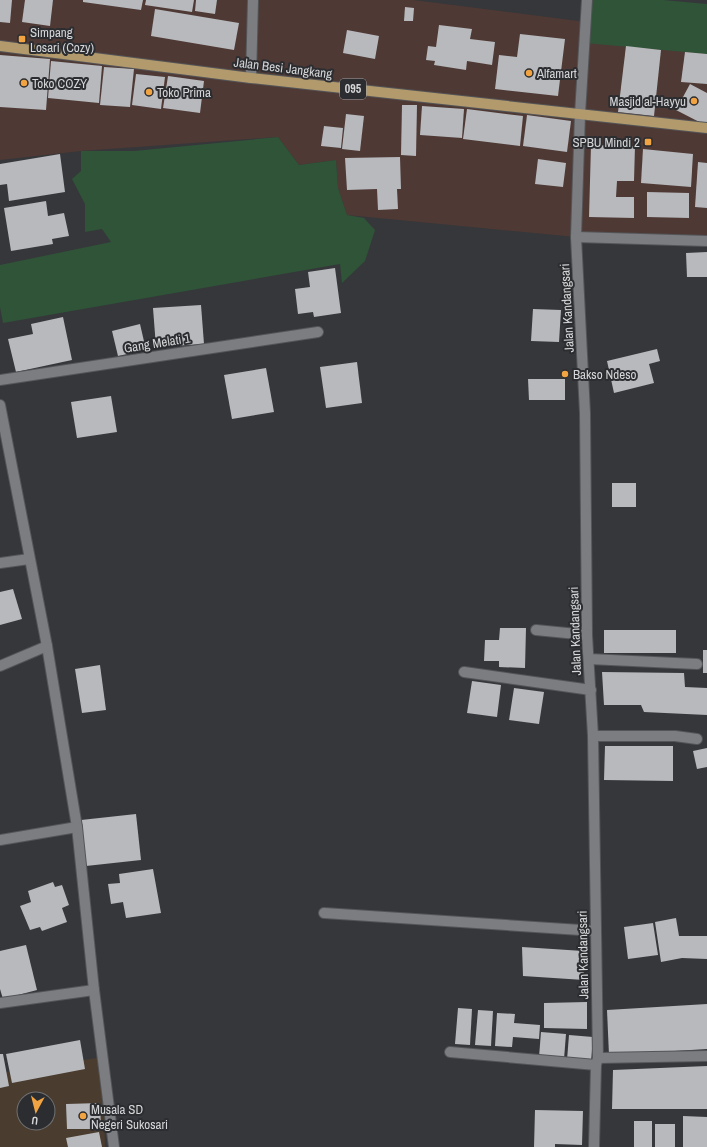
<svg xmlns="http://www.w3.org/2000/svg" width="707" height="1147" font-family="'Archivo Narrow',sans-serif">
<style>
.commercial{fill:#4e3935}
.education{fill:#4a3c2e;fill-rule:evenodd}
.green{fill:#2f5438}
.building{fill:#b7b9bd}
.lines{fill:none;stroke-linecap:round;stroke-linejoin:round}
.minor-casing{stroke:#545558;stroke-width:12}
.major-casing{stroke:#545558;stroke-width:12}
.minor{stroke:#7b7d81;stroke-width:10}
.major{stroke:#b29a6c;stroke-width:10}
.poi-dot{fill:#f3a442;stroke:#2c2d30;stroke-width:1.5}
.labels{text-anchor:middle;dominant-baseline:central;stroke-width:4;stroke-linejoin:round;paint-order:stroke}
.shield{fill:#2c2d30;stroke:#a2a3a6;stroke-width:1}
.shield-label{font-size:12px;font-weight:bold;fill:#d5d6d8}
.poi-label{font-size:13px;fill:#d5d6d8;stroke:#2c2d30;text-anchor:start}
.street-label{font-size:13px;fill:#d5d6d8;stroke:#2c2d30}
</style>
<rect width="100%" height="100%" fill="#36373a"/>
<polygon class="commercial" points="0,0 413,0 586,22 707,54 707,241 576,237 347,215 338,188 336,160 299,165 278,137 81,151 0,160"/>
<path class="education" d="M103 1057 105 1147H0V1073ZM24 1099H48V1123H24Z"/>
<g class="green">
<polygon points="587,0 663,0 707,4 707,54 585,43"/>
<polygon points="278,137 299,165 336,160 338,188 347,215 364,218 375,230 365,261 342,283 340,264 3,323 0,307 0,265 111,242 102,229 85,232 85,204 72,179 81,171 81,151 134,151"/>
</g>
<g class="building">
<polygon points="0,0 12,0 10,23 0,22"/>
<polygon points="25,0 53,0 50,26 22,22"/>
<polygon points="83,0 143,0 141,10 83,2"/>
<polygon points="146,0 194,0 192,12 145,5"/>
<polygon points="196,0 217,0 215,14 195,11"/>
<polygon points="405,7 414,8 413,21 404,21"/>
<polygon points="155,9 239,23 234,50 151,36"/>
<polygon points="439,25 472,29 470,39 495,42 492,65 467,61 466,70 434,65 435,61 426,60 428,46 436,47"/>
<polygon points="347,30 379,36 375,59 343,53"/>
<polygon points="520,34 565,39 558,96 495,89 499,55 517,57"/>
<polygon points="626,46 661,50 654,116 618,112"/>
<polygon points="685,52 707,54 707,84 681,82"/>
<polygon points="0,55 50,59 46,110 0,107"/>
<polygon points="51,61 102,66 99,103 48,98"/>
<polygon points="104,67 134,69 130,107 100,105"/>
<polygon points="136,74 165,77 161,109 132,105"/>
<polygon points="168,76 204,81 200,113 163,108"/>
<polygon points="690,84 707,93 707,126 676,110"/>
<polygon points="402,105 417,105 416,156 401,155"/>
<polygon points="422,106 464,109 462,138 420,135"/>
<polygon points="467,109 523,116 520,146 463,139"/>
<polygon points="346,114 364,116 360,151 342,149"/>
<polygon points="527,115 571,121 567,152 523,146"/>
<polygon points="324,126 343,128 341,148 321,146"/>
<polygon points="591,145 635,146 634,181 617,181 616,197 634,197 634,218 589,217"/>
<polygon points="643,149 693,154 691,187 641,183"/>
<polygon points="60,154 65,192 9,201 7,184 0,185 0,164"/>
<polygon points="400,157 401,189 397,189 398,209 378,210 377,189 347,190 345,158"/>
<polygon points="538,159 566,163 563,187 535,184"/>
<polygon points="698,162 707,163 707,208 695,207"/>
<polygon points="647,192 689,193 689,218 647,217"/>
<polygon points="46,201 48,216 64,213 69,236 52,239 53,244 11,251 4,208"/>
<polygon points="707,252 707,277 687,277 686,253"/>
<polygon points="335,268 341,313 314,317 313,312 298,314 295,289 310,287 308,272"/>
<polygon points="201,305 204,344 156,347 153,308"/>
<polygon points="533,309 561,310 559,342 531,341"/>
<polygon points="63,317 72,360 16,372 8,339 33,334 31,324"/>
<polygon points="140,324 146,350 118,356 112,331"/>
<polygon points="657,349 660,361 649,364 654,383 614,393 607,361"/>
<polygon points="357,362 362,403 326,408 320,367"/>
<polygon points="266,368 274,412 232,419 224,375"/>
<polygon points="528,379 565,379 565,400 529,400"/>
<polygon points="111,396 117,432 77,438 71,402"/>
<rect x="612" y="483" width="24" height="24"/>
<polygon points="13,589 22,619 0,625 0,592"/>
<polygon points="500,628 526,628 525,668 499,667 499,661 484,661 485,640 499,640"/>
<rect x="604" y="630" width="72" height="23"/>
<rect x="703" y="650" width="4" height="23"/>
<polygon points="100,665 106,710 82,713 75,669"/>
<polygon points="602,672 684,673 685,687 707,688 707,715 644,712 641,705 604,705"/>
<polygon points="472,681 501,685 497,717 467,713"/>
<polygon points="514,688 544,692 539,724 509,720"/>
<polygon points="605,746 673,746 673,781 604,780"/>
<polygon points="707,748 707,767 697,769 693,751"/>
<polygon points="136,814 141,860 86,866 81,820"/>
<polygon points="153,869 161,913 126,918 123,902 111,904 108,884 120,883 119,874"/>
<polygon points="53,882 55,887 62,885 69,905 62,908 67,922 42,931 40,927 30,930 20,906 31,902 28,891"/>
<polygon points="676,918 679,936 707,936 707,959 682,958 661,962 655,922"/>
<polygon points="653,923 658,955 628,959 624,927"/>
<polygon points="26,945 37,990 3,999 0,989 0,951"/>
<polygon points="522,947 583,951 584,980 523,976"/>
<polygon points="587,1002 587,1029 544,1028 544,1003"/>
<polygon points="707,1004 707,1049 609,1055 607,1010"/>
<polygon points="458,1008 472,1009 470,1045 455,1044"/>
<polygon points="478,1010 493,1011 491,1046 475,1045"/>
<polygon points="497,1013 515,1014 514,1023 540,1025 539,1039 513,1037 512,1047 495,1046"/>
<polygon points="541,1032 566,1034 564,1059 539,1057"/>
<polygon points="569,1035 593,1037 591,1062 567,1060"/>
<polygon points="80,1040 85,1069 12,1083 6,1054"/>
<polygon points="0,1054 3,1054 9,1086 0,1088"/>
<polygon points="707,1066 707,1109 612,1109 613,1070"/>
<polygon points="100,1103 101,1129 67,1129 66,1104"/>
<polygon points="535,1110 583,1111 582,1145 555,1144 555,1147 534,1147"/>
<polygon points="683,1116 707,1117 707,1147 683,1147"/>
<rect x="634" y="1121" width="18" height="26"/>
<rect x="655" y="1124" width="20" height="23"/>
<polygon points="99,1132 102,1147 68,1147 66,1138"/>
</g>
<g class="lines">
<defs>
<g id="minor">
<polyline points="587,0 580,114 576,237 585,413 587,635 593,736 598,1058 596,1065 594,1147"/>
<polyline points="251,78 253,0"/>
<polyline points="576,237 707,241"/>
<polyline points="0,380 318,332"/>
<polyline points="0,405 47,646 77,827 94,990 114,1147"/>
<polyline points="0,563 29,559"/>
<polyline points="536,630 587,635"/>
<polyline points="589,659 697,664"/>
<polyline points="0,666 47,646"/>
<polyline points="464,672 591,690"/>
<polyline points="593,736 675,736 697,739"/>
<polyline points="0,840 77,827"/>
<polyline points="324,913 596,931"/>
<polyline points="0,1003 94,990"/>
<polyline points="450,1052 596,1065"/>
<polyline points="598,1058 707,1056"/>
</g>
<polyline id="major" points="0,46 251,78 707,128"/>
</defs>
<use href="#minor" class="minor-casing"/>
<use href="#major" class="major-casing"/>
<use href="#minor" class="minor"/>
<use href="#major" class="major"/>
</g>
<g class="poi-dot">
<rect x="18" y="35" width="8" height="8" rx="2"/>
<circle cx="529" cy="73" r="4"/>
<circle cx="24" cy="83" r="4"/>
<circle cx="149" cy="92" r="4"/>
<circle cx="694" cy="101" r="4"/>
<rect x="644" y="138" width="8" height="8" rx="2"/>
<circle cx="565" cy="374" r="4"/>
<circle cx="83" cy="1116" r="4"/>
</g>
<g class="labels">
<rect class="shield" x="340" y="79" width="26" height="20" rx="3"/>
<g class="shield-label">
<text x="353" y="89">095</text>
</g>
<g class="poi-label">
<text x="30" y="32">Simpang<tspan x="30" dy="15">Losari (Cozy)</tspan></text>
<text x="537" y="73">Alfamart</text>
<text x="32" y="83">Toko COZY</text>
<text x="157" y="92">Toko Prima</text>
<text x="686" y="101" text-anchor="end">Masjid al-Hayyu</text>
<text x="640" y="142" text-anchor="end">SPBU Mindi 2</text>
<text x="573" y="374">Bakso Ndeso</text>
<text x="91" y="1109">Musala SD<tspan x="91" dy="15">Negeri Sukosari</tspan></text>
</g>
<g class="street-label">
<text transform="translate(283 68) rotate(7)">Jalan Besi Jangkang</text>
<text transform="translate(567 308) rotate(-93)">Jalan Kandangsari</text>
<text transform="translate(157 343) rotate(-9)">Gang Melati 1</text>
<text transform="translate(575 631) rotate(-92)">Jalan Kandangsari</text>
<text transform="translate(583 955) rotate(-91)">Jalan Kandangsari</text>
</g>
</g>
<g transform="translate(36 1111) rotate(187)"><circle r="19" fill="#2c2d30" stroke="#707173"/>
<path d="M0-3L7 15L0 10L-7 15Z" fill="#f3a442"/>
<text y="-6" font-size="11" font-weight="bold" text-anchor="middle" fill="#d5d6d8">U</text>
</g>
</svg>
